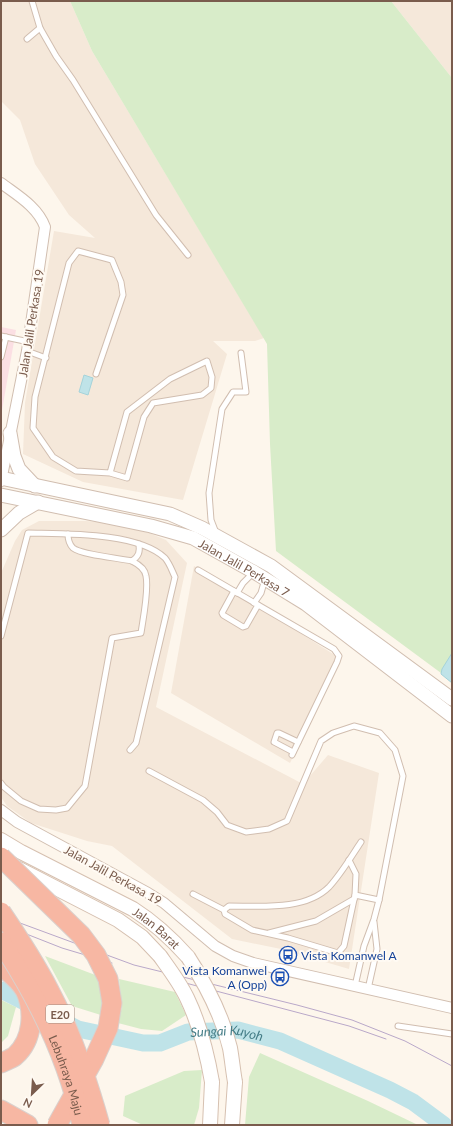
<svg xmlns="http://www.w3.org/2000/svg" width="453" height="1126" font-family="Lato,sans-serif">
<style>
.residential{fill:#f5e8da}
.medical{fill:#fbdfe3}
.green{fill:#d8ecc9}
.water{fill:#bfe3e8;stroke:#a5d3da}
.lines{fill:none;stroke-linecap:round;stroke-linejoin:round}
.river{stroke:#bfe3e8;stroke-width:17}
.service-casing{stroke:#d1beb0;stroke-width:7}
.minor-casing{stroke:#d1beb0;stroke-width:12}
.tertiary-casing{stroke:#d1beb0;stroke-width:15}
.secondary-casing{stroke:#d6c0b0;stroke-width:16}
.motorway-casing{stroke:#dad1cd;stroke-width:21}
.service{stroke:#fff;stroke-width:5}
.minor{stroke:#fff;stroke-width:10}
.tertiary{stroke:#fff;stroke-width:13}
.secondary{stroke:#fff;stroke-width:14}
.motorway{stroke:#f7b7a3;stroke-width:19}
.tram{stroke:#b9a8c9;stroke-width:1}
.secondary-bridge-casing{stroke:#d6c0b0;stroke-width:16;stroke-linecap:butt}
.motorway-bridge-casing{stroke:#dad1cd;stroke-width:21;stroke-linecap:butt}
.secondary-bridge{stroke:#fff;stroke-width:14}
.motorway-bridge{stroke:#f7b7a3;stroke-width:19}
.labels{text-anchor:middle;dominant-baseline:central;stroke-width:4;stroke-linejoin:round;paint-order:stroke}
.shield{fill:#fffaf3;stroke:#a28b7f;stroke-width:1}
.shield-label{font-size:11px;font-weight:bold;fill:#7a5c4d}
.street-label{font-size:12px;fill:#7a5c4d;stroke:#fffaf3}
.transit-label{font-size:12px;fill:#164399;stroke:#fffaf3;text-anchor:start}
.water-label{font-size:13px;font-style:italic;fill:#437c86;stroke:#fffaf3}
</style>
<rect width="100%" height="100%" fill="#fdf6ec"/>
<g class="residential">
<polygon points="1,1 70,1 92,51 264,338 255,341 213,341 227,354 183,500 83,482 23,454 25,403 54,231 95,238 69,215 35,164 20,120 1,101"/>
<polygon points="391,1 452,1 452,78"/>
<polygon points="39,521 85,521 115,523 149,533 166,540 187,563 156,707 303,784 328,755 379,773 349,969 281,949 232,939 112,846 87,841 31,823 7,806 1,797 1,573 15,541 22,530"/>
<polygon points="194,566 341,659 290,763 171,693"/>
</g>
<polygon class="medical" points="1,327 16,330 1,416"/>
<g class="green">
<polygon points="70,1 391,1 452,78 452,683 441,673 276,551 270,444 267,344 92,51"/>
<polygon points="45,956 98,976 104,992 104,1016 72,1006"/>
<polygon points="119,979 175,992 186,1015 162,1031 141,1029 118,1023 122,1007"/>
<polygon points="1,1000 16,1007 8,1036 1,1043"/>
<polygon points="260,1053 368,1101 418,1125 245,1125 249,1077"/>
<polygon points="202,1070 199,1108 194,1125 143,1125 123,1116 125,1096 184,1071"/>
</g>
<g class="water">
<polygon points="84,375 93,378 88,395 79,392"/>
<polygon points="452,653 452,683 441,674 442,669"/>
</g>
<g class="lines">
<path class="river" id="s1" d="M1 990 78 1029 143 1043H160L188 1032 238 1030 280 1041 390 1090 413 1102 444 1125"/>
<defs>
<g id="service">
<polyline points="32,1 40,28 56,56 73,80 156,215 188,255"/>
<polyline points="27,39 40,28"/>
<polyline points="1,336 29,342"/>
<polyline points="27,351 46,358"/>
<polyline points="1,357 6,337"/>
<polyline points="96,374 123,295 121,282 112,260 78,251 69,263 35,397 33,428 53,457 76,471 110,473 127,478 144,417 153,403 202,395 211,388 212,377 207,361 170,379 127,412 110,473"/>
<polyline points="216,533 211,520 209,493 222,409 233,392 246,392 241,353"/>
<path d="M68 534C68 539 69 544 73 548 82 555 119 558 132 561 139 556 140 552 139 544"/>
<polyline points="198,570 334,649 339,656 337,662 292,755"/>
<polyline points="234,591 222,613 223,615 243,627 246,626 258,605"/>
<polyline points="237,593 243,583 253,573"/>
<polyline points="254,603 261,593 265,579"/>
<path d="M1 636 28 533C64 534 138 532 165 558 170 564 172 571 175 577L136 743 130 750"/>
<polyline points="293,752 274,742 277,733 279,733 298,742"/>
<polyline points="149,771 203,800 217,812 227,825 246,832 269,829 287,821 321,741 333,733 354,726 380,733 395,750 403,776 379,900 374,919 364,946 355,986"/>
<path d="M1 783 4 787 21 801 39 809 56 810 67 808 85 786 112 638 141 633C143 619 149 590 146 576 145 568 138 564 132 561"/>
<path d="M361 842C351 857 341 874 329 887 305 911 260 906 229 906L224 910 225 914 252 930 288 938 338 953 344 946 355 895 379 900"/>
<polyline points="349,860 356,874 355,895"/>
<polyline points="193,894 224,910"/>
<polyline points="269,933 316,921 354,899"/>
<polyline points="368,989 377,949 374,922"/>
<polyline points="398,1026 452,1034"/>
</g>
<g id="minor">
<path d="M1 183C17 195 38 207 45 227L27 351 1 481"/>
<polyline points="1,810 17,822 148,893 164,903 215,946 233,956 253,963 452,1008"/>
</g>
<g id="tertiary">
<polyline points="10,433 14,456 19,469 35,486"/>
<polyline points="1,478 170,514 202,528 271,566 452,699"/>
<path id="s2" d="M1 495 151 526 193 538 254 572 306 604 452 716"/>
<polyline points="1,530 19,513 38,502"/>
</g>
<g id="secondary">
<path id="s3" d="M1 840 21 852 133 909C155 923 171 938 188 957"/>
<polyline points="19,869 118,920 142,937 160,956"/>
<polyline points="210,1125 212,1082"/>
<polyline points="232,1125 235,1082"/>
</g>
<g id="motorway">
<path d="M1 966C10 973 19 980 25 990 35 1011 33 1040 15 1056 11 1059 5 1061 1 1063"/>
<polyline points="1,1110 28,1125"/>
</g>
</defs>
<use href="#service" class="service-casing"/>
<use href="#minor" class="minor-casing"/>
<use href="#tertiary" class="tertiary-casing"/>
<use href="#secondary" class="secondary-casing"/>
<use href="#motorway" class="motorway-casing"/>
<use href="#service" class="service"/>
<use href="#minor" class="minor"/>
<use href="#tertiary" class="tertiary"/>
<use href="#secondary" class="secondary"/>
<use href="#motorway" class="motorway"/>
<g class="tram">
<polyline points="1,916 134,965 297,1005 352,1020 405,1041 452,1066"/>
<polyline points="1,924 62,948 112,963"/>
<polyline points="178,981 349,1026 386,1039"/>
</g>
<defs>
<g id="secondary-bridge">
<path d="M160 956C170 970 180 983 187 998 200 1025 207 1053 212 1082"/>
<path d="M188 957C207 986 222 1015 230 1048 232 1059 233 1071 235 1082"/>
</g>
<g id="motorway-bridge">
<polyline points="1,857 81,935 96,955 108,979 112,1003 108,1028 94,1059 57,1125"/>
<path d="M1 912C18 937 35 963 49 990 72 1033 87 1079 100 1125"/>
<path id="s4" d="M1 942C38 998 68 1059 82 1125"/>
</g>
</defs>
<use href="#secondary-bridge" class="secondary-bridge-casing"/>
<use href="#motorway-bridge" class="motorway-bridge-casing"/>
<use href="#secondary-bridge" class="secondary-bridge"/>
<use href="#motorway-bridge" class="motorway-bridge"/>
</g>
<defs>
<symbol id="bus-ring" viewBox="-11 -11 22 22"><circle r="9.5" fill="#fffaf3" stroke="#1a4fb4" stroke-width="1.5"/><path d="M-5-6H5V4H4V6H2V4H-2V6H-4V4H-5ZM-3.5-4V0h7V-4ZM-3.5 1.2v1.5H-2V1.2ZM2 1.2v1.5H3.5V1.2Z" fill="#1a4fb4"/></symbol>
</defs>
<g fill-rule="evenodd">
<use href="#bus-ring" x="278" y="945" width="20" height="20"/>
<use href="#bus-ring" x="270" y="967" width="20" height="20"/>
</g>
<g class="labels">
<rect class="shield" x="46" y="1005" width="28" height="18" rx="3"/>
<g class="shield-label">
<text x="60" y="1014">E20</text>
</g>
<g class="street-label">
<text transform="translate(31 323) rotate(-81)">Jalan Jalil Perkasa 19</text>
<text stroke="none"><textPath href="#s2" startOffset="256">Jalan Jalil Perkasa 7</textPath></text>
<text transform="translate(113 875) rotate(29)">Jalan Jalil Perkasa 19</text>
<text stroke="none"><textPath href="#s3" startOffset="179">Jalan Barat</textPath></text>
<text stroke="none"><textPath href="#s4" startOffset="149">Lebuhraya Maju</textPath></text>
</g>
<g class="transit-label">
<text x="301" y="955">Vista Komanwel A</text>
<text x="267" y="970" text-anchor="end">Vista Komanwel<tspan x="267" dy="14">A (Opp)</tspan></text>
</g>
<g class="water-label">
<text stroke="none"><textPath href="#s1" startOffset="239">Sungai Kuyoh</textPath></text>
</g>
</g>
<rect width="453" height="1126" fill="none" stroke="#7a5c4d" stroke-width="4"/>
<g transform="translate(32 1094) rotate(205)" stroke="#fffaf3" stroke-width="3" paint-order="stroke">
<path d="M0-3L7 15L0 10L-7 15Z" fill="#7a5c4d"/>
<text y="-6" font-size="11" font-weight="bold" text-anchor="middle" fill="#7a5c4d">N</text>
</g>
</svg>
